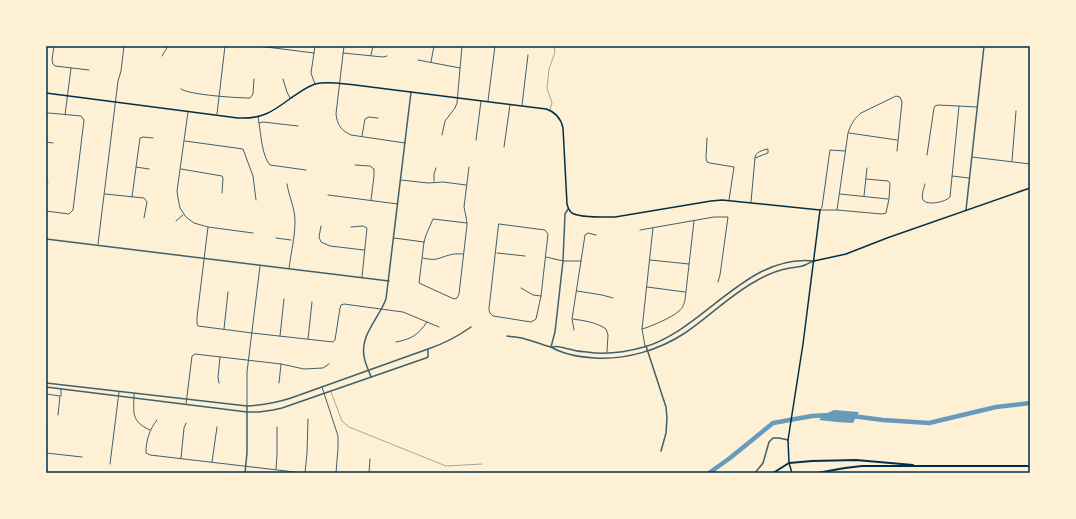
<svg xmlns="http://www.w3.org/2000/svg" width="1076" height="519" font-family="Manrope,sans-serif">
<style>
.water{fill:#669bbc}
.lines{fill:none;stroke-linecap:round;stroke-linejoin:round}
.river{stroke:#669bbc;stroke-width:4.5}
.service{stroke:#3f606c;stroke-width:0.5}
.minor{stroke:#3f606c;stroke-width:1}
.tertiary{stroke:#3f606c;stroke-width:1.5}
.secondary{stroke:#003049;stroke-width:1.5}
.motorway{stroke:#003049;stroke-width:2}
.neatline{fill:none;stroke:#003049;stroke-width:1.5}
</style>
<rect width="100%" height="100%" fill="#fdf0d5"/>
<polygon class="water" points="834,410 859,412 853,423 837,422 819,420 823,415"/>
<g class="lines">
<g class="river">
<polyline points="852,416 883,420 929,423 996,407 1030,403"/>
<polyline points="709,473 730,458 773,423 812,416 829,415"/>
</g>
<g class="service">
<polyline points="550,110 552,103 547,88 549,69 555,52 554,46"/>
<polyline points="331,392 342,421 349,427 446,466 482,464"/>
</g>
<g class="minor">
<polyline points="54,46 52,60 53,64 55,66 89,70"/>
<polyline points="258,46 314,53"/>
<polyline points="315,46 311,73 315,84"/>
<path d="M344 46 336 114C337 125 342 131 351 135L405 143"/>
<polyline points="343,53 383,57 387,56"/>
<polyline points="371,55 373,46"/>
<polyline points="162,56 168,46"/>
<polyline points="418,60 460,68"/>
<polyline points="431,62 434,46"/>
<polyline points="283,79 287,92 290,98"/>
<path d="M181 89C189 95 238 98 250 98L253 94 254 79"/>
<polyline points="488,101 495,46"/>
<polyline points="522,105 528,55"/>
<polyline points="188,112 177,191 178,198 180,208 186,217 194,223 208,227 253,233"/>
<polyline points="46,114 49,113 81,116 84,120 73,210 69,214 46,211"/>
<polyline points="217,114 225,46"/>
<polyline points="65,115 71,68"/>
<polyline points="258,117 259,123 263,122 298,126"/>
<path d="M259 123C261 135 262 156 270 165L306 170"/>
<polyline points="849,133 897,140"/>
<polyline points="442,135 445,121 455,108 457,103 462,46"/>
<polyline points="362,136 365,119 369,117 378,118"/>
<polyline points="707,138 706,158 707,162 710,163 734,167 729,200"/>
<polyline points="476,140 481,101"/>
<polyline points="185,141 243,149 253,176 256,200"/>
<polyline points="46,142 53,143"/>
<polyline points="504,147 510,105"/>
<polyline points="845,151 830,150 822,207 820,210 837,210 882,214 886,213 889,199 890,183 888,181 866,179"/>
<polyline points="927,155 934,108 935,106 938,105 977,107"/>
<polyline points="972,157 1030,164"/>
<polyline points="1012,161 1016,111"/>
<polyline points="355,165 370,166 374,169 374,176 371,200"/>
<polyline points="136,167 149,169"/>
<polyline points="181,169 222,176 223,178 222,193"/>
<polyline points="952,176 969,178"/>
<polyline points="401,180 428,183 443,182 466,185"/>
<polyline points="434,181 434,174 436,168"/>
<polyline points="46,182 48,182"/>
<path d="M287 184C289 197 295 208 295 221 295 237 291 253 289 268"/>
<path d="M925 184C924 188 921 195 923 200 927 206 946 202 950 197L959 106"/>
<polyline points="105,194 144,198 147,202 144,218"/>
<polyline points="840,194 888,199"/>
<polyline points="328,195 398,204"/>
<polyline points="864,196 867,168"/>
<polyline points="132,197 140,138 143,137 153,138"/>
<path d="M751 202 755 158C755 152 763 150 768 149V153L755 158"/>
<path d="M837 210 848 133C851 124 854 119 861 113L896 96 900 97 902 102 897 151"/>
<polyline points="176,221 183,215"/>
<path d="M467 223 433 219 426 235 424 242 419 283 454 299 457 298 459 294 467 225C467 219 465 213 464 207L469 167"/>
<polygon points="499,224 545,230 548,234 541,296 536,319 531,322 493,316 490,313 489,310"/>
<polyline points="321,226 319,237 321,242 330,246 364,250"/>
<polyline points="208,227 197,317 197,324 198,326 252,333 333,342 335,340 340,308 341,305 344,304 403,312 439,327"/>
<polyline points="351,227 363,226 367,228 362,277"/>
<polyline points="640,230 714,217 728,217 720,275 718,282"/>
<polyline points="276,238 291,240"/>
<polyline points="394,238 424,242"/>
<polyline points="98,244 118,81 121,71 124,46"/>
<polyline points="497,253 525,256"/>
<polyline points="546,257 563,261 581,261"/>
<path d="M423 258C427 259 432 260 437 259 447 256 451 253 463 254"/>
<polyline points="650,260 689,264"/>
<polyline points="647,287 685,292"/>
<polyline points="521,288 533,295 541,296"/>
<polyline points="577,291 602,295 613,298"/>
<path d="M573 319C585 321 596 322 606 329L608 335 607 352"/>
<polyline points="224,329 228,292"/>
<path d="M642 329C650 327 673 317 679 311 683 308 684 304 685 300L694 221"/>
<polyline points="574,330 572,319 585,235 588,233 596,235"/>
<polyline points="280,336 284,299"/>
<polyline points="308,339 312,302"/>
<path d="M396 342C412 339 418 335 427 322"/>
<polyline points="645,346 642,329 653,228"/>
<polyline points="219,383 218,377 220,357"/>
<polyline points="279,383 281,364"/>
<polyline points="322,387 338,436 338,448 336,473"/>
<polyline points="46,394 60,396 58,415"/>
<path d="M134 394C134 412 130 421 150 430"/>
<polyline points="61,396 61,389"/>
<polyline points="186,404 192,356 195,354 281,364 304,369 323,368 329,364"/>
<polyline points="247,406 247,372 260,266"/>
<path d="M157 420C149 430 146 441 146 453L150 455 303 473"/>
<polyline points="46,440 47,431"/>
<polyline points="46,453 82,457"/>
<polyline points="181,458 184,428 186,423"/>
<polyline points="212,462 217,427"/>
<polyline points="110,464 119,392"/>
<polyline points="276,469 277,455 277,427"/>
<polyline points="305,473 307,453 308,419"/>
<polyline points="369,473 370,459"/>
</g>
<g class="tertiary">
<polyline points="966,210 984,46"/>
<polyline points="46,239 389,281"/>
<path d="M507 336C513 337 519 337 525 339 534 341 543 345 551 347 554 347 557 346 560 347 563 347 566 349 569 349 575 351 581 352 587 352 606 355 626 352 644 347 704 330 747 253 814 261"/>
<polyline points="646,346 666,407 667,418 666,433 661,451"/>
<path d="M551 347C564 355 580 357 595 358 626 360 659 350 685 333 709 317 730 295 756 281 766 275 779 270 790 268 795 267 801 267 805 265 808 264 811 262 813 261"/>
<polyline points="551,347 555,332 563,261 565,214 568,209"/>
<path d="M371 377C369 371 365 364 364 356 360 335 379 318 386 299L411 92"/>
<path d="M46 383 247 406C262 405 276 403 291 398L428 349C443 344 457 337 471 327"/>
<polyline points="46,387 247,412 259,412 273,410 282,408 426,358 428,357 428,349"/>
<polyline points="245,473 247,453 247,407"/>
<polyline points="755,473 763,463 769,442 773,438 779,438 788,440"/>
</g>
<g class="secondary">
<path d="M46 93 238 118C263 119 272 112 291 98 299 93 306 87 315 84 328 81 342 84 355 85L546 109C556 112 561 119 563 128L567 204C568 208 569 211 572 213 580 218 605 217 615 217L711 201 722 200 820 210 803 344 788 440 789 463 792 473"/>
<polyline points="814,261 846,254 887,238 1030,188"/>
</g>
<g class="motorway">
<polyline points="773,473 789,463 812,461 856,460 913,465"/>
<polyline points="817,473 845,468 862,466 1030,466"/>
</g>
</g>
<rect width="1076" height="519" fill="none" stroke="#fdf0d5" stroke-width="94"/>
<rect x="47" y="47" width="982" height="425" class="neatline"/>
</svg>
